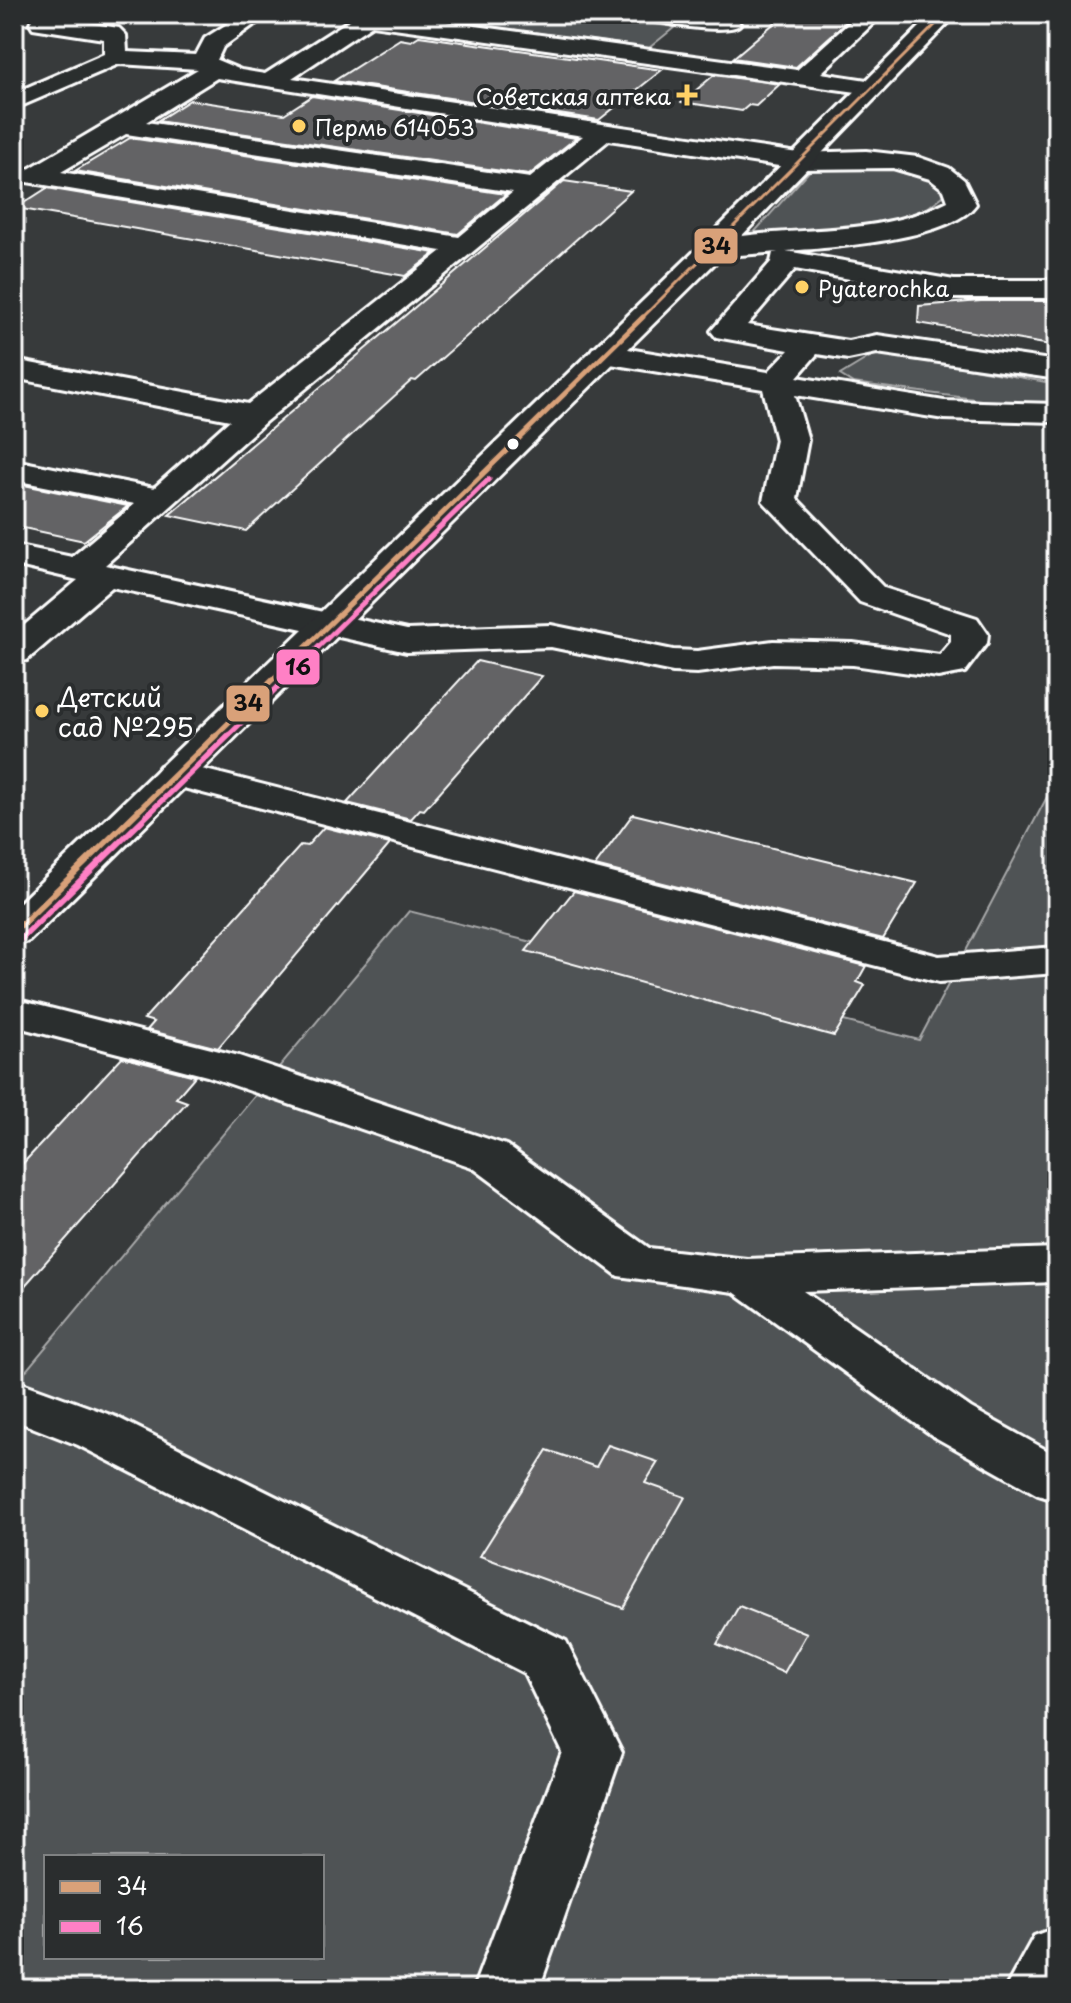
<svg xmlns="http://www.w3.org/2000/svg" width="1071" height="2003" font-family="'Playpen Sans',sans-serif">
<style>
.green{fill:#505354;stroke:#a8a9aa;stroke-width:2;fill-rule:evenodd}
.building{fill:#636465;stroke:#fff;stroke-width:2}
.lines{fill:none;stroke-linecap:round;stroke-linejoin:round}
.minor-casing{stroke:#fff;stroke-width:6}
.major-casing{stroke:#fff;stroke-width:6}
.minor{fill:#2a2d2e;fill-rule:evenodd}
.major{fill:#2a2d2e;fill-rule:evenodd}
.bus-1-far2-casing{stroke:#2a2d2e;stroke-width:6}
.bus-1-far1-casing{stroke:#2a2d2e;stroke-width:10}
.bus-1-casing{stroke:#2a2d2e;stroke-width:12}
.bus-2-far1-casing{stroke:#2a2d2e;stroke-width:10}
.bus-2-casing{stroke:#2a2d2e;stroke-width:12}
.bus-1-far2{stroke:#d9a179;stroke-width:3}
.bus-1-far1{stroke:#d9a179;stroke-width:5}
.bus-1{stroke:#d9a179;stroke-width:6}
.bus-2-far1{stroke:#ff80c5;stroke-width:5}
.bus-2{stroke:#ff80c5;stroke-width:6}
.poi-dot{fill:#ffd166;stroke:#2a2d2e;stroke-width:3}
.bus-dot{fill:#fff;stroke:#2a2d2e;stroke-width:3}
.labels{text-anchor:middle;dominant-baseline:central;stroke-width:8;stroke-linejoin:round;paint-order:stroke}
.far-poi-label{font-size:22px;fill:#fff;stroke:#2a2d2e;text-anchor:start}
.poi-label{font-size:26px;fill:#fff;stroke:#2a2d2e;text-anchor:start}
.line-badge{stroke:#2a2d2e;stroke-width:3}
.pale-badge-label{font-size:22px;text-anchor:middle;font-weight:bold;fill:#111}
</style>
<rect width="100%" height="100%" fill="#373a3b"/>
<filter id="ink" filterUnits="userSpaceOnUse"><feTurbulence type="fractalNoise" baseFrequency=".0125" numOctaves="2"/><feDisplacementMap in="SourceGraphic" scale="16" xChannelSelector="R" yChannelSelector="G"/><feConvolveMatrix kernelMatrix="1 2 1 2 8 2 1 2 1" color-interpolation-filters="sRGB"/></filter>
<g filter="url(#ink)">
<g class="green">
<polygon points="400,14 579,14 675,27 649,48"/>
<polygon points="890,167 945,181 947,193 922,212 889,225 749,238 812,168"/>
<polygon points="878,352 1057,384 1057,410 853,383 840,375"/>
<path d="M1057 778V1989H14V1385L409 911 919 1040ZM46 1857H322V1957H46Z"/>
</g>
<g class="building">
<polygon points="785,14 855,14 796,67 733,58"/>
<polygon points="419,36 662,70 599,120 334,81 400,39 411,41"/>
<polygon points="714,75 780,84 756,106 749,105 742,111 682,102"/>
<polygon points="312,96 576,138 529,175 157,121 190,100 284,114"/>
<polygon points="130,138 506,194 458,234 75,171"/>
<polygon points="564,181 631,191 416,381 412,380 246,531 169,515"/>
<polygon points="47,188 435,253 405,276 16,208"/>
<polygon points="981,301 1057,301 1057,346 918,323 919,306"/>
<polygon points="14,483 128,506 84,541 14,526"/>
<polygon points="477,661 542,676 424,810 420,809 411,819 347,803"/>
<polygon points="633,814 917,883 883,939 595,866"/>
<polygon points="324,827 390,844 218,1048 147,1030 154,1022 144,1019 301,845 307,846"/>
<polygon points="574,891 866,966 857,982 865,985 834,1036 526,951"/>
<polygon points="122,1057 195,1076 176,1098 187,1102 14,1298 14,1173"/>
<polygon points="608,1445 658,1462 645,1483 685,1497 623,1608 480,1556 547,1450 596,1467"/>
<polygon points="739,1606 807,1633 784,1673 717,1644"/>
</g>
<g class="lines">
<defs>
<g id="minor">
<path d="M243 14H269L223 47 217 60 241 70 265 74 359 14H388L797 70 859 14H883L821 73 880 82 883 87 880 92 871 94 372 25 292 78 798 153 866 151 918 157 949 168 964 180 976 204C951 240 829 248 786 251L954 280H1057V298H954L795 269 747 325 848 341 877 335 1057 361V379L877 353 848 359 817 354 797 377 944 401 1057 404V422L944 419 795 395 808 440 797 499 884 588 977 618 988 634 987 643 965 672 938 677 853 665 773 663 697 673 673 672 551 647 407 652 112 587 27 660 14 663V634L78 580 14 565V545L72 557 135 504 14 480V460L154 488 230 420 14 378V360L248 404 442 251 27 182 23 176 27 170 198 69 119 64 14 109V93L104 54V39L33 28 30 23 33 18 41 16 119 28 126 35 127 52 196 55 205 38ZM217 78 583 136 530 178 146 122ZM126 134 513 192 459 237 61 172ZM609 140 798 169 893 168 930 179 944 190 948 201C871 241 785 223 703 243L699 249 703 255 713 257 778 252 773 253 771 262 711 331 716 337 789 350 768 372 604 345 593 348 589 354 593 360 604 363 763 389 776 440 763 501 860 602 951 634V642L940 655 853 643 773 641 697 651 673 650 551 625 407 630 105 565 265 422Z"/>
<path d="M644 14H705L737 19 740 24C732 35 652 25 644 14Z"/>
<polygon points="174,762 939,956 1057,947 1057,973 939,982 160,782 154,774 160,766"/>
<polygon points="14,999 239,1056 506,1145 649,1248 747,1259 1057,1248 1057,1282 803,1291 971,1408 1057,1456 1057,1501 1038,1495 933,1436 734,1292 618,1276 472,1167 207,1076 14,1026"/>
<polygon points="14,1380 116,1417 566,1641 622,1752 539,1989 473,1989 562,1752 524,1673 78,1445 14,1420"/>
<polygon points="1057,1927 1057,1989 1005,1989 1034,1936"/>
</g>
<polygon id="major" points="933,14 957,14 723,255 29,941 14,945 14,908 703,243"/>
</defs>
<use href="#minor" class="minor-casing"/>
<use href="#major" class="major-casing"/>
<use href="#minor" class="minor"/>
<use href="#major" class="major"/>
<defs>
<polyline id="bus-1-far2" points="641,319 946,14"/>
<polyline id="bus-1-far1" points="214,737 643,317"/>
<polyline id="bus-1" points="14,932 216,735"/>
<polyline id="bus-2-far1" points="227,737 489,479"/>
<polyline id="bus-2" points="21,939 229,735"/>
</defs>
<use href="#bus-1-far2" class="bus-1-far2-casing"/>
<use href="#bus-1-far1" class="bus-1-far1-casing"/>
<use href="#bus-1" class="bus-1-casing"/>
<use href="#bus-2-far1" class="bus-2-far1-casing"/>
<use href="#bus-2" class="bus-2-casing"/>
<use href="#bus-1-far2" class="bus-1-far2"/>
<use href="#bus-1-far1" class="bus-1-far1"/>
<use href="#bus-1" class="bus-1"/>
<use href="#bus-2-far1" class="bus-2-far1"/>
<use href="#bus-2" class="bus-2"/>
</g>
</g>
<g class="poi-dot">
<path d="M683 83h8v8h8v8h-8v8h-8v-8h-8v-8h8z"/>
<circle cx="299" cy="126" r="8"/>
<circle cx="802" cy="287" r="8"/>
<circle cx="42" cy="711" r="8"/>
</g>
<circle class="bus-dot" cx="513" cy="444" r="7"/>
<g class="labels">
<g class="far-poi-label">
<text x="671" y="95" text-anchor="end">Советская аптека</text>
<text x="315" y="126">Пермь 614053</text>
<text x="818" y="287">Pyaterochka</text>
</g>
<g class="poi-label">
<text x="58" y="696">Детский<tspan x="58" dy="30">сад №295</tspan></text>
</g>
</g>
<g class="line-badge">
<rect x="693" y="227" width="46" height="38" rx="8" fill="#d9a179"/>
<rect x="275" y="648" width="46" height="38" rx="8" fill="#ff80c5"/>
<rect x="225" y="684" width="46" height="39" rx="8" fill="#d9a179"/>
</g>
<g class="pale-badge-label">
<text x="716" y="254">34</text>
<text x="298" y="675">16</text>
<text x="248" y="711">34</text>
</g>
<rect width="1071" height="2003" fill="none" stroke="#2a2d2e" stroke-width="48"/>
<rect x="24" y="24" width="1023" height="1955" fill="none" stroke="#fff" stroke-width="3" filter="url(#ink)"/>
<rect x="44" y="1855" width="280" height="104" fill="#2a2d2e" stroke="#7f8182" stroke-width="2"/>
<rect x="60" y="1881" width="40" height="12" fill="#d9a179" stroke="#7f8182" stroke-width="2"/>
<text x="116" y="1895" font-size="24" fill="#ffffff">34</text>
<rect x="60" y="1921" width="40" height="12" fill="#ff80c5" stroke="#7f8182" stroke-width="2"/>
<text x="116" y="1935" font-size="24" fill="#ffffff">16</text>
</svg>
